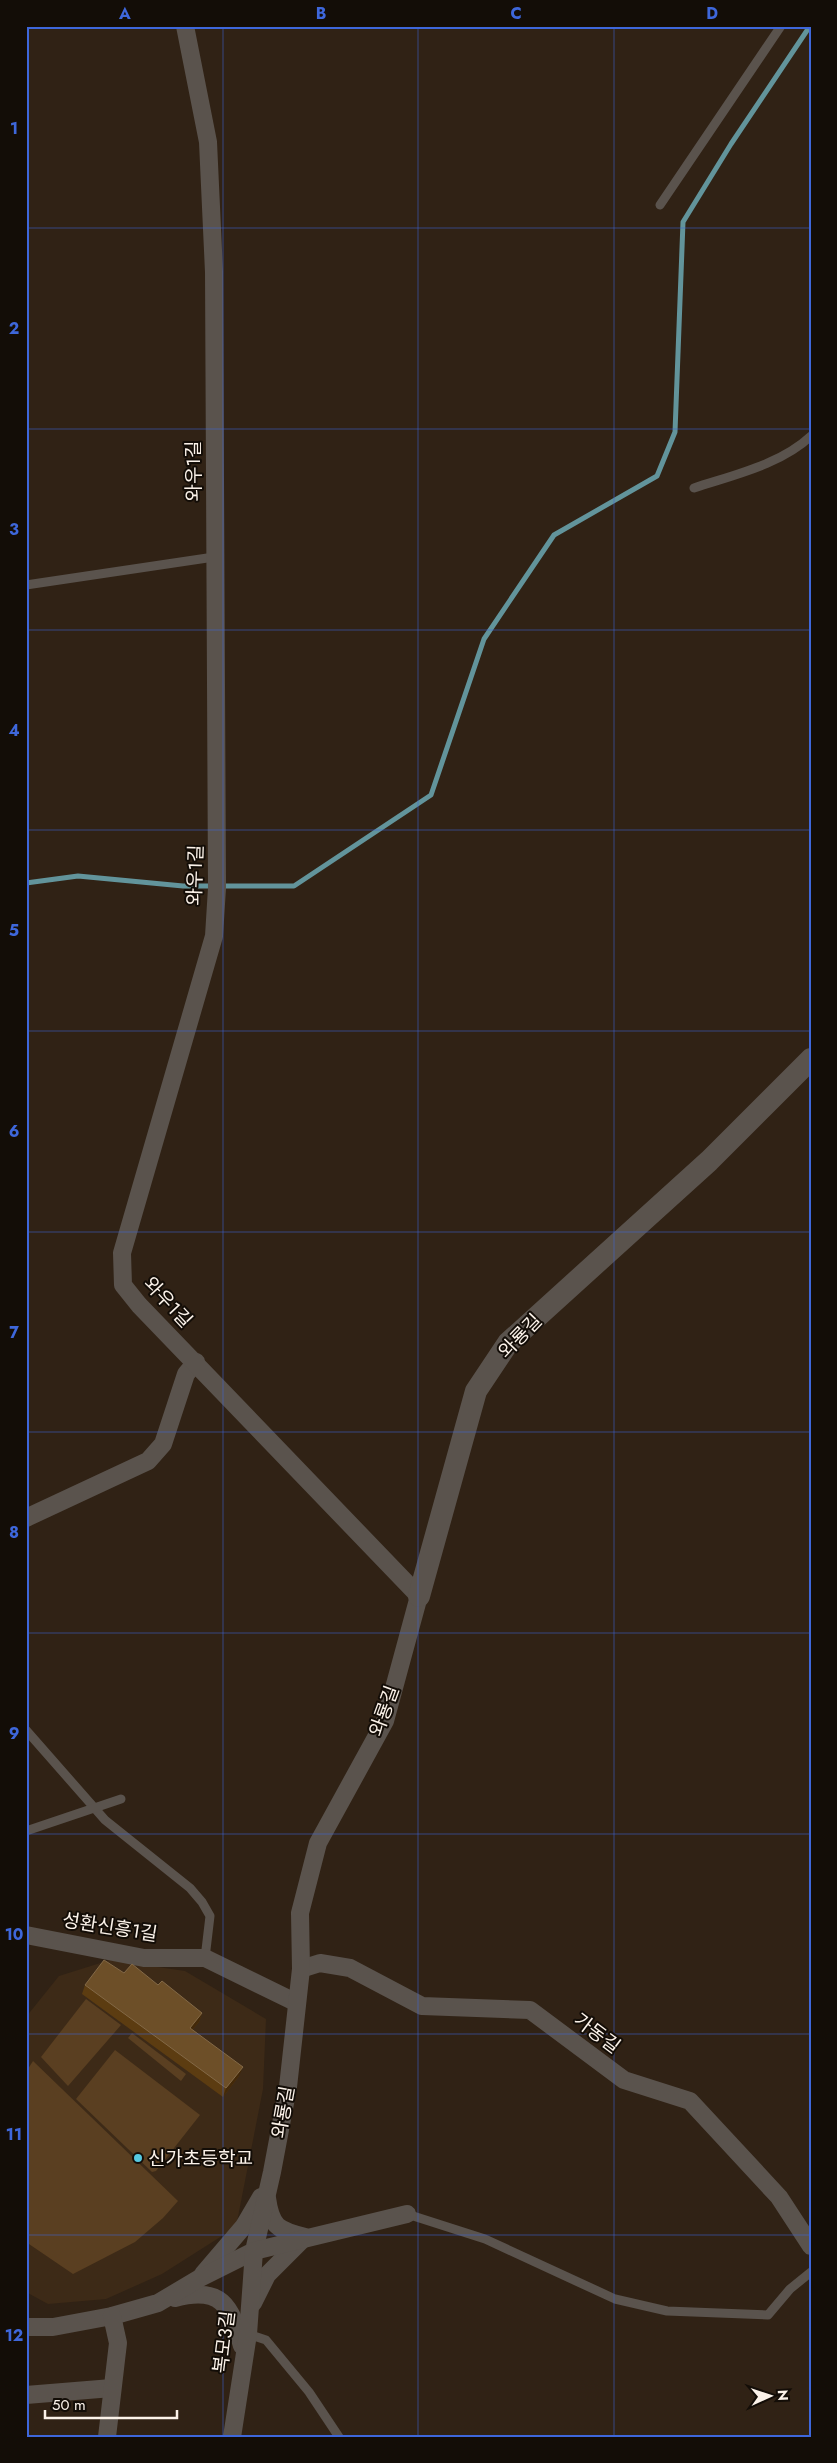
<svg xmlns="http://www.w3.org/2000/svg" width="837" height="2463" font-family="Jost,'Noto Sans KR',sans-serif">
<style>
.built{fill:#3d2a17}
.green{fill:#5a3f21}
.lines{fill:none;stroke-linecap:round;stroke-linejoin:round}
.stream{stroke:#62949b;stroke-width:5}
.service{stroke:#5a534d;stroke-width:9}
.minor{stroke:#5a534d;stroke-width:18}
.tertiary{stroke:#5a534d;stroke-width:22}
.wall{fill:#5c3c11}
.shaded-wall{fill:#432909}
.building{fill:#6d4f28;stroke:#836947}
.grid{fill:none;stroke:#3e67db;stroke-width:1;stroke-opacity:0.55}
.poi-dot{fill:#56c9e0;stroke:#130d07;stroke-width:2}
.labels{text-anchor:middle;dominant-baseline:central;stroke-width:4;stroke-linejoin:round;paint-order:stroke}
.street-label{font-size:19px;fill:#fbf2e9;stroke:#130d07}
.poi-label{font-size:19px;fill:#fbf2e9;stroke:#130d07;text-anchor:start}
.neatline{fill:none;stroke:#3e67db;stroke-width:2}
.grid-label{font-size:16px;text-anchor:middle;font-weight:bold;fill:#3e67db}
</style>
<rect width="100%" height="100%" fill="#302215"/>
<polygon class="built" points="110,1960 185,1971 266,2019 263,2089 236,2227 162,2274 106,2299 48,2304 26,2292 26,2017 59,1976"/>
<g class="green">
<polygon points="86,1999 121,2025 68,2086 41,2057"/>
<polygon points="132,2033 186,2074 181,2081 128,2038"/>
<polygon points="115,2050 200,2115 156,2171 152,2172 76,2099"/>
<polygon points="33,2061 178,2201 163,2218 135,2242 73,2274 26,2242 26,2072"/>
</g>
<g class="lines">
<polyline class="stream" points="26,883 78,876 183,886 294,886 431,795 484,639 554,535 657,476 675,432 683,222 731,144 810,26"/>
<g class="service">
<polyline points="660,205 781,26"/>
<path d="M694 488C733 475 780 465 811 436"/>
<polyline points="26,585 214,557"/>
<polyline points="26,1730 105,1820 190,1888 202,1902 210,1916 205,1958"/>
<polyline points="26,1831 121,1799"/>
<polyline points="407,2214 485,2239 615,2299 667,2311 768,2315 790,2289 811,2272"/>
<polyline points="248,2334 266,2340 309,2392 339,2437"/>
</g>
<g class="minor">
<polyline points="26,1518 148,1461 163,1444 186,1374 196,1362"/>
<polyline points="26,1935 144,1958 205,1958 297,2003"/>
<polyline points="301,1969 320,1963 350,1968 422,2006 530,2010 624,2080 690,2101 779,2197 811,2246"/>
<polyline points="203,2274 244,2226 261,2197"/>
<path d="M175 2298C221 2286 231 2305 242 2346"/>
<path d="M253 2303 267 2275 305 2237C278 2230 271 2227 267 2198"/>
<polyline points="26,2327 53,2327 112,2316 158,2303 200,2278 254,2251 272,2172 288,2087 301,1969 300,1913 318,1843 385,1721 419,1596 139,1305 123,1285 122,1253 214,936 217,888 214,272 208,142 185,26"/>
<polyline points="26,2395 112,2388"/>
<polyline points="107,2437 118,2343 112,2316"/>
<polyline points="232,2437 248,2334 254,2251 407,2214"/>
</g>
<polyline class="tertiary" points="419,1596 476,1391 508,1343 709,1161 811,1059"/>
</g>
<polygon class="wall" points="124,1973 158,1985 202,2013 199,2022 192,2030 239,2076 223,2097 82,1994 85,1985"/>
<g class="shaded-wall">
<polygon points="202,2013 199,2022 186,2037 190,2028"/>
<polygon points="243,2067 239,2076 223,2097 226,2088"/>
</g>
<polygon class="building" points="104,1960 124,1973 132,1964 158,1985 162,1981 202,2013 190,2028 243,2067 226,2088 85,1985"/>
<path class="grid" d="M223 26V2437M418 26V2437M614 26V2437M26 228H811M26 429H811M26 630H811M26 830H811M26 1031H811M26 1232H811M26 1432H811M26 1633H811M26 1834H811M26 2034H811M26 2235H811"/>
<circle class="poi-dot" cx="138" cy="2158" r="5"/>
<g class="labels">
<g class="street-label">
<text transform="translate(193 471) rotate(-90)">와우1길</text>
<text transform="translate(195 875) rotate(-88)">와우1길</text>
<text transform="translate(168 1302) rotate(47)">와우1길</text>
<text transform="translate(520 1336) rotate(-46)">와룡길</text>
<text transform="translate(384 1711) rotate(-70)">와룡길</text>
<text transform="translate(110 1927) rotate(9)">성환신흥1길</text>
<text transform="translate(597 2033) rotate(37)">가동길</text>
<text transform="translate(283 2112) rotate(-80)">와룡길</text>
<text transform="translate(224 2342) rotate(-83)">복모3길</text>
</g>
<g class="poi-label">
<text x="148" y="2158">신가초등학교</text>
</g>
</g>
<rect width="837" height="2463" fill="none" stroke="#130d07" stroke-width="55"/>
<g transform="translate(770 2396) rotate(87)" stroke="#130d07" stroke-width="4" paint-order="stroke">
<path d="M0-4L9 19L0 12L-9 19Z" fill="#fbf2e9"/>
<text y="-8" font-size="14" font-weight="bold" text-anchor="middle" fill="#fbf2e9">N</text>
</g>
<path d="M45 2410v8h132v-8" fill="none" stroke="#fbf2e9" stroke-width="2.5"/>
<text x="52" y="2410" font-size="15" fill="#fbf2e9" stroke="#130d07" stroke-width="4" paint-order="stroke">50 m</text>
<rect x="28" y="28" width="782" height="2408" class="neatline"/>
<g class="grid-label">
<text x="125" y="19">A</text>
<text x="321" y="19">B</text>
<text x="516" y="19">C</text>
<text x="712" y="19">D</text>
<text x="14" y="134">1</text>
<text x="14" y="334">2</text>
<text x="14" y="535">3</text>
<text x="14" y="736">4</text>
<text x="14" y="936">5</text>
<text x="14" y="1137">6</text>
<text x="14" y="1338">7</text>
<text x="14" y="1538">8</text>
<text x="14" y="1739">9</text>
<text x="14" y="1940">10</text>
<text x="14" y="2140">11</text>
<text x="14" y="2341">12</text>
</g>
</svg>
